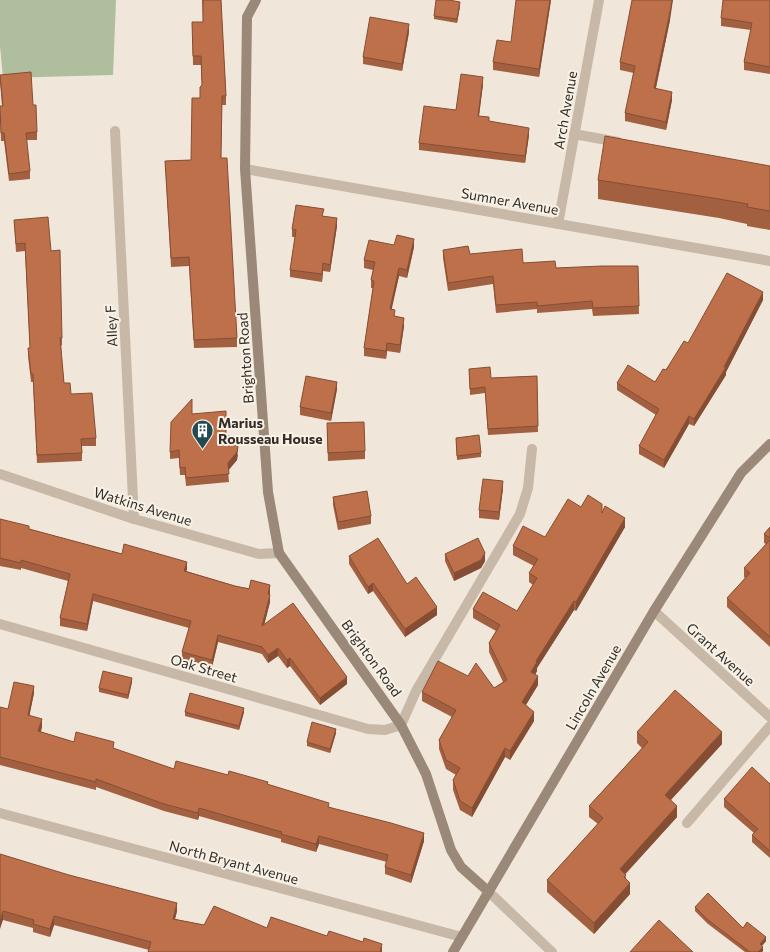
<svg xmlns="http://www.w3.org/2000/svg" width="770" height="952" font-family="Commissioner,sans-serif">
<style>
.green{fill:#afbe9c}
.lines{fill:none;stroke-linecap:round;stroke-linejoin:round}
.lane{stroke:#c7b8a7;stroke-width:10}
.street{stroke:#c7b8a7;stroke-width:10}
.secondary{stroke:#9a8879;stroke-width:10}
.wall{fill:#a36040}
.shaded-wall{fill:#854e34}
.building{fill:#be704a;stroke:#854e34}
.labels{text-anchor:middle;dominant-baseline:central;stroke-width:4;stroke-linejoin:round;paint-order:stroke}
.street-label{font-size:14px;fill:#342c27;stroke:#f8f1e6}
.poi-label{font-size:14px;font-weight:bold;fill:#342c27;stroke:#f8f1e6;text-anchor:start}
</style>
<rect width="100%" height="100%" fill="#f0e7da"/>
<polygon class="green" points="0,0 116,0 113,75 3,78 0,46"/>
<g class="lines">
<g class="lane">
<polyline points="115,131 134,519"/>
<polyline points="574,134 618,142"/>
<polyline points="0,624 368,729 385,730 401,725 416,691 520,514 528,488 532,449"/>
<polyline points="687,823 770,726"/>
</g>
<g class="street">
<polyline points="245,169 770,261"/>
<polyline points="558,224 599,0"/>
<polyline points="0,474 134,519 259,554 279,553"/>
<polyline points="654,611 770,717"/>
<polyline points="0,813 462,937"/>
<polyline points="489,892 552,952"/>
</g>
<g class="secondary">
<polyline points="256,0 247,17 245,169 268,492 279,553 401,725 426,774 451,850 461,867 489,892"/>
<polyline points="453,952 654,611 741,473 770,444"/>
</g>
</g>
<g class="wall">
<polygon points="202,0 221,0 226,96 226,105 222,105 221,158 237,338 237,347 194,348 189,266 171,267 165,161 191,160 202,85 201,65 193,65 192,22 203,22"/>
<polygon points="551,0 539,77 493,70 493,62 511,42"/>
<polygon points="770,0 770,74 744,70 744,62 751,30 721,26 721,18"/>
<polygon points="460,6 457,23 434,19 434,16"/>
<polygon points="670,20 656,88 672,100 666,130 625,121 625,113 634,73 620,70 620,62"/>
<polygon points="409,32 402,71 363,64 363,57"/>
<polygon points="0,75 33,105 37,132 37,140 26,140 30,171 30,179 9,181 4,141 1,141 0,114 2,106 0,82"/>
<polygon points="483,84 479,116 489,121 529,135 525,163 419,150 419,143 456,110"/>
<polygon points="770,166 770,230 747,226 747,224 719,218 598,199 598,180"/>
<polygon points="324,216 337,226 330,272 323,271 322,282 290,277 290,270 295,237 292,237 292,229"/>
<polygon points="14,220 51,251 62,338 62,345 61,346 64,383 96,438 96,446 82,446 82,461 37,463 33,382 31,382 28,356 28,348 30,348 25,251 16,252"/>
<polygon points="394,245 414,247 407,278 399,276 391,309 395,316 404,326 400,353 387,351 386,359 364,356 364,348 373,288 371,288 371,280 373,270 364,268 364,260"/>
<polygon points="443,250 556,268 638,266 639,314 593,316 592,309 537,313 537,309 496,313 493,284 448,291 443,258"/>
<polygon points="763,300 726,372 726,375 694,426 689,424 664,468 639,454 639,446 656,415 617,390 617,383 655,382 688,343"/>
<polygon points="469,369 491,378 537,376 538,432 488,435 485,393 470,395"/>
<polygon points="337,389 331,421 300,415 300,407"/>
<polygon points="192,414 226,434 238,455 237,460 228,470 229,482 186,486 185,475 180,475 179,458 170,459 170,452"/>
<polygon points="327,431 365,451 365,459 328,461"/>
<polygon points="456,438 481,453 481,457 457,460"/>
<polygon points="503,488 499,520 479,518 479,510"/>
<polygon points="333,497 371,516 371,524 338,530 333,505"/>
<polygon points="581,507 602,512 625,527 576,611 574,610 537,668 537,671 535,675 538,685 526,705 534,721 510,760 505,757 472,817 460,810 453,790 453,780 456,775 446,769 439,749 439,740 452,717 422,701 422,692 468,676 494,688 503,682 489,652 489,643 496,631 473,618 473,609 517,611 533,585 529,582 529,573 534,566 513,555 513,546 545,537"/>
<polygon points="0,519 29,529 122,554 187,569 186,571 235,586 270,592 270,602 264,624 347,684 320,705 290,666 287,668 278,656 268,663 262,654 218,642 212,667 182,659 182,652 189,628 93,601 87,631 60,626 60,618 68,581 21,568 21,570 0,566"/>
<polygon points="770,527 770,647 727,607 727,598 745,578 744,577 744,568 766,544 764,543 764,534"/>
<polygon points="445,554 485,561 481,568 454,581 445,561"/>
<polygon points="349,556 407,584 437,615 405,637 373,591 368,594 349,564"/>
<polygon points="132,682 128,699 99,692 99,688"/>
<polygon points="34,693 29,716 42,727 41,732 74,742 114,749 174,769 228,775 268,785 424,841 411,883 385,874 385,867 387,862 319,844 316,852 281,842 281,839 199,816 198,820 164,811 96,787 96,790 0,765 0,707 8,709"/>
<polygon points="185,712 244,712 239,730 185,716"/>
<polygon points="637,732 722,744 671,800 677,817 625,874 630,894 594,934 547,892 547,880 598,824 589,817 589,806 642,748 637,743"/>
<polygon points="336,733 330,753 307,746 307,742"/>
<polygon points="770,784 770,858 752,842 752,835 754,833 724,807 724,799"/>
<polygon points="0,854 177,911 175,919 204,925 267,928 327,936 382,952 149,950 54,925 50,937 33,932 33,928 3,920"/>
<polygon points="695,907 743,928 766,941 762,946 763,951 762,952 745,952 708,924 695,911"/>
</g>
<g class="shaded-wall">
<polygon points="550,0 551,0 539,77 539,69"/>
<polygon points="672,0 673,0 670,20 654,96 654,88"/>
<polygon points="460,2 460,6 457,23 457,19"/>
<polygon points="409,24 409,32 402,71 402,64"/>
<polygon points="483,77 483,84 478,123 478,116"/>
<polygon points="672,92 672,100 666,130 666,122"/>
<polygon points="529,128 529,135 525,163 525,156"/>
<polygon points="337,218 337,226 330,272 330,265"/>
<polygon points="414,239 414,247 407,278 407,270"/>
<polygon points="323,263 323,271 322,282 322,274"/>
<polygon points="399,268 399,276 390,317 390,309"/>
<polygon points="763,292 763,300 726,372 726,375 694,426 694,419 724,367"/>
<polygon points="404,318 404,326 400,353 400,345"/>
<polygon points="387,343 387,351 386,359 386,351"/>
<polygon points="337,382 337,389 331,421 331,413"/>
<polygon points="689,416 689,424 664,468 664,460"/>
<polygon points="238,447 237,460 228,471 228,463"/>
<polygon points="503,481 503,488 499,520 499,512"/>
<polygon points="625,518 625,527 576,611 576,602"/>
<polygon points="485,553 485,561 481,568 454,581 454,573"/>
<polygon points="187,562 187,569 184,578 184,571"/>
<polygon points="373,583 373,591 368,594 368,587"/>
<polygon points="270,585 270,592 268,601 268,594"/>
<polygon points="93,594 93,601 87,631 87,624"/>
<polygon points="270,595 270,602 262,634 262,626"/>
<polygon points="574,601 574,610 537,668 537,671 531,681 531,672 536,661"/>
<polygon points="437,607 437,615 405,637 405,629"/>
<polygon points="218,635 218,642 212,667 212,660"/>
<polygon points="278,648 278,656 268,663 268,655"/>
<polygon points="290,658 290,666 287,668 287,660"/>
<polygon points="538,676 538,685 522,711 522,702"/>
<polygon points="347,677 347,684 320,705 320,698"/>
<polygon points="132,678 132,682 128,699 128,695"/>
<polygon points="34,686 34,693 28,723 28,715"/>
<polygon points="244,708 244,712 239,730 239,726"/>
<polygon points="534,712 534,721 510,760 510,751"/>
<polygon points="42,719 42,727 38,739 38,731"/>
<polygon points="336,729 336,733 330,753 330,749"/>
<polygon points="722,732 722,744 665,806 665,795"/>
<polygon points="505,748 505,757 472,817 472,808"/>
<polygon points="677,806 677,817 620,880 620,869"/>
<polygon points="199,808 199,816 198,820 198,813"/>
<polygon points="424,833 424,841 411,883 411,875"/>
<polygon points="319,836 319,844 316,852 316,844"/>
<polygon points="630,883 630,894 594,934 594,923"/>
<polygon points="177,903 177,911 173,927 173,919"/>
<polygon points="3,911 3,920 0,929 0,921"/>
<polygon points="54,916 54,925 50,937 50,929"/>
<polygon points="766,937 766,941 760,948 760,944"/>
<polygon points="382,944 382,952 380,952"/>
<polygon points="763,947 763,951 762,952 758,952"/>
</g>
<g class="building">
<polygon points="203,0 221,0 226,96 222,96 221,158 227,158 237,338 194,340 189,257 171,258 165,161 191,160 192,98 200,98 200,87 202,85 201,56 193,56 192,22 203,22"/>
<polygon points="436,0 449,0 460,2 457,19 434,16"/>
<polygon points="516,0 550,0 539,69 493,62 497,40 511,42"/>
<polygon points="632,0 672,0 670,12 654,88 672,92 666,122 625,113 635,66 620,62"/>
<polygon points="723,0 770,0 770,67 744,62 752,23 721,18"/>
<polygon points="370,17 409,24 402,64 363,57"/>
<polygon points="31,72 33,105 36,105 37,132 26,133 30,171 9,174 4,133 1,133 0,106 3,106 0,75"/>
<polygon points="461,74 483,77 478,116 489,117 489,121 529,128 525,156 419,143 424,106 456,110"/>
<polygon points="605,136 770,166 770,211 747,207 748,204 719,199 598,180"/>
<polygon points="296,205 324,209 322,216 337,218 330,265 323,263 322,274 290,270 296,230 292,229"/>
<polygon points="48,217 51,251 60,250 62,338 60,338 64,383 70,383 71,394 92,393 96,438 81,439 82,453 37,455 33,374 31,374 28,348 30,348 25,243 16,244 14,220"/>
<polygon points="397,235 414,239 407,270 399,268 390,309 395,310 394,316 404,318 400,345 387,343 386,351 364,348 374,281 371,280 375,262 364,260 369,240 394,245"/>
<polygon points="468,246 470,254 522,249 523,263 555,261 556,268 602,266 638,266 639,306 593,308 592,301 537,306 537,302 496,305 493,276 448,283 443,250"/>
<polygon points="727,273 763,292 724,367 726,367 694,419 689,416 664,460 639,446 659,409 617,383 628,365 655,382 663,369 666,370 684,341 688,343"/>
<polygon points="490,367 491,378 537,376 538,426 488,429 485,387 470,389 469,369"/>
<polygon points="306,376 337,382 331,413 300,407"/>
<polygon points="192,399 192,414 226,411 226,434 234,439 238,447 237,452 228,463 229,474 186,478 185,467 180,468 179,450 170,452 171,422"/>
<polygon points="364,422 365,451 328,453 327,423"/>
<polygon points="479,435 481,453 457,456 456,438"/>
<polygon points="483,479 503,481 499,512 479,510"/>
<polygon points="367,491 371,516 338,522 333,497"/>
<polygon points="588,495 602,504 602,513 605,506 625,518 576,602 574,601 536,661 537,662 531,672 538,676 522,702 534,712 510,751 505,748 472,808 460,801 453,780 460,768 446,760 439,740 456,710 422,692 438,661 468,676 476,663 494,688 507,680 489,643 500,625 473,609 483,592 517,611 537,578 529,573 538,559 513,546 523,526 545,537 568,499 581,507"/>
<polygon points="0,519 29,526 29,529 122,554 124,544 187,562 184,571 235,586 249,589 251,580 270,585 268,594 270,595 262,626 293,603 347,677 320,698 290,658 287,660 278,648 268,655 262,647 218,635 212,660 182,652 191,621 93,594 87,624 60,618 70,574 21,560 21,563 0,558"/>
<polygon points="770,527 770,538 764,534"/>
<polygon points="378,538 407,584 416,577 437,607 405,629 373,583 368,587 349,556"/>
<polygon points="478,538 485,553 481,560 454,573 445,554"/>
<polygon points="770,540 770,637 727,598 750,573 744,568"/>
<polygon points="103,671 132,678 128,695 99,688"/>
<polygon points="14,682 34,686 28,715 42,719 38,731 74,742 76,732 114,742 113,748 174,769 176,761 228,775 229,771 268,782 267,784 329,803 328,807 391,823 424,833 411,875 385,867 388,855 319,836 316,844 281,834 282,832 199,808 198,813 164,804 96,779 96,782 0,757 0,707 8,709"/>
<polygon points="675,690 722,732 665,795 677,806 620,869 626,875 624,877 630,883 594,923 547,880 603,818 589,806 648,742 637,732"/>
<polygon points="190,693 244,708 239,726 185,712"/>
<polygon points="312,722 336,729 330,749 307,742"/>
<polygon points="752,767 770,784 770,851 752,835 758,829 724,799"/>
<polygon points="0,854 69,875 177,903 173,919 204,925 214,906 267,928 271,917 327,936 329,931 363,942 364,938 382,944 380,952 148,952 151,942 54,916 50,929 33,924 34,920 3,911 0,921"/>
<polygon points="708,893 743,928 747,922 766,937 760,944 763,947 758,952 750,952 708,920 695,907"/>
<polygon points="659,920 693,952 630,952"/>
</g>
<defs>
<symbol id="building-pin" viewBox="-11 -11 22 30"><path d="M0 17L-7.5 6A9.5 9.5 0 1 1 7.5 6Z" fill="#204b53" stroke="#f8f1e6"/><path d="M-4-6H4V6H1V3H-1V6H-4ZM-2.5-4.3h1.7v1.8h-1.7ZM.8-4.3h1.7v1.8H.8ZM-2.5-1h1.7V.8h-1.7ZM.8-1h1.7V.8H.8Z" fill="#fff"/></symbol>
</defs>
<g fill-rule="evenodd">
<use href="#building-pin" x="190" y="418" width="25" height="34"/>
</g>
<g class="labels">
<g class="street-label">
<text transform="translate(565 110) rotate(-80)">Arch Avenue</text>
<text transform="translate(510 201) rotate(10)">Sumner Avenue</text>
<text transform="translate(111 326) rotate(-93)">Alley F</text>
<text transform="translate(245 358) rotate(-94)">Brighton Road</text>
<text transform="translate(143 506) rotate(17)">Watkins Avenue</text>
<text transform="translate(721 654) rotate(42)">Grant Avenue</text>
<text transform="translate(372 658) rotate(54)">Brighton Road</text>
<text transform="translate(204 668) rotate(16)">Oak Street</text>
<text transform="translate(593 687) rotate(-60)">Lincoln Avenue</text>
<text transform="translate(234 862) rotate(15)">North Bryant Avenue</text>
</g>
<g class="poi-label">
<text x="218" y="422">Marius<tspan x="218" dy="16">Rousseau House</tspan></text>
</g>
</g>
</svg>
